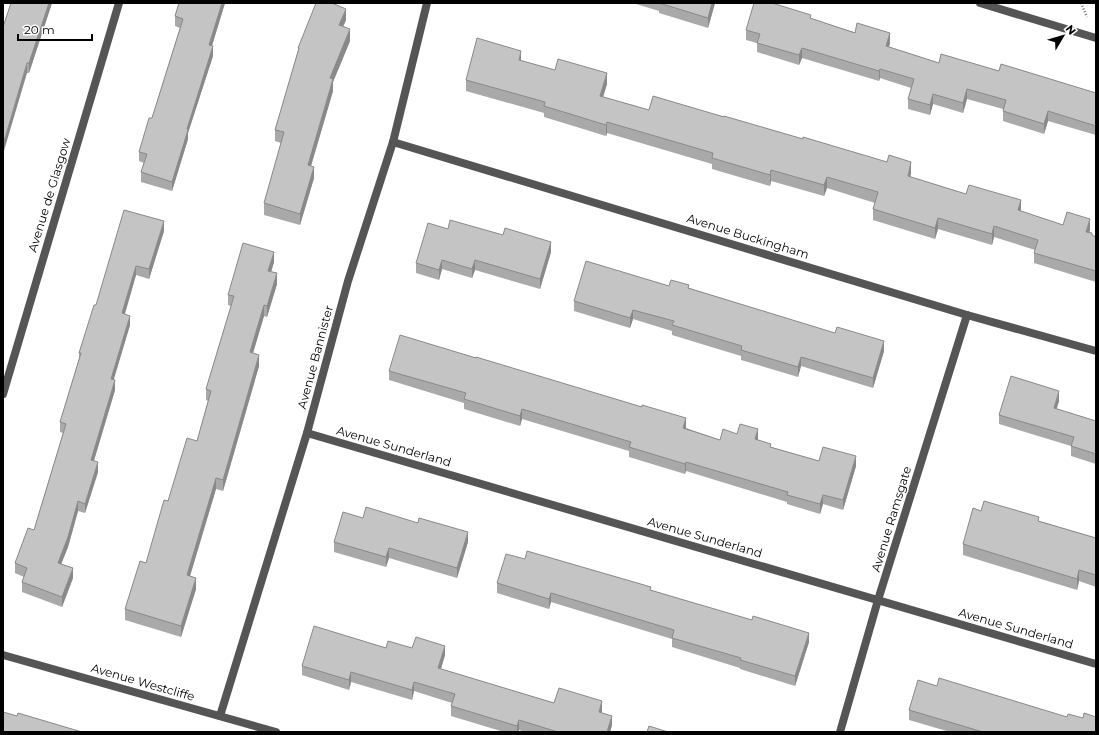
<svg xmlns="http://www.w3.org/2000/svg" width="1099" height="735" font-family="Montserrat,sans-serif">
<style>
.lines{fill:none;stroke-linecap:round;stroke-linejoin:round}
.path{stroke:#777;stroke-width:2.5;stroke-dasharray:1 2;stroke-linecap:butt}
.minor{stroke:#555;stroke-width:8}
.wall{fill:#a9a9a9}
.shaded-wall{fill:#898989}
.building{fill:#c4c4c4;stroke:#898989}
.labels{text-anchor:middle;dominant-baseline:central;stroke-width:3;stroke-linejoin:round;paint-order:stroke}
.street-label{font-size:12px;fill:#000;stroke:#fff}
</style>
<rect width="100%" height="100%" fill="#fff"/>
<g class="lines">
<polyline class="path" points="1081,3 1087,17"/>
<g class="minor">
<polyline points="980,3 1096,38"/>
<polyline points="393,142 967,315 1096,351"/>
<polyline points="3,394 119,3"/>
<polyline points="307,433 1096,664"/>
<polyline points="3,655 276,732"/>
<polyline points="220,716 307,433 348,281 393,142 427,3"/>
<polyline points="840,732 878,600 967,315"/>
</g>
</g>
<g class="wall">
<polygon points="11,3 52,3 29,73 27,73"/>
<polygon points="179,3 225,3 212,46 213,56 188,133 188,139 172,191 141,182 141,172 144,163 139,161 139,152 152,118 180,28 175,26 175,16"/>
<polygon points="633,3 715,3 708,28 659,13 659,11"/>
<polygon points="811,19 890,43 889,47 939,63 999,71 1096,93 1096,135 1048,121 1044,134 1003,121 1003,109 967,99 963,113 933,104 930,115 908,109 908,99 911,88 880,78 879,81 802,58 799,65 757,52 757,43 746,40 746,30"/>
<polygon points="346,20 343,26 350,41 333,82 333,91 311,166 314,178 300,225 264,215 264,203 281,143 275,141 275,130 298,51 298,48"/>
<polygon points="521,61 607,84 603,97 649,110 911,173 910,177 1063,225 1090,230 1089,232 1092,236 1096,237 1096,282 1034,263 1034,253 1035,250 994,237 992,245 938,229 935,239 873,220 873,209 875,203 827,188 824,196 771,181 770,186 712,169 712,164 607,133 606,136 544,117 544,113 466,91 466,80"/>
<polygon points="448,229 551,252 540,289 475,270 472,278 442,269 439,280 416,273 416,263"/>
<polygon points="164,231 149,279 136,275 125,314 130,325 113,380 115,390 94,461 98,472 85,513 78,511 68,547 61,564 73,578 62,607 22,592 22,582 24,577 15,573 15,563 34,530 63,433 60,432 60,422 79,359 79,353 96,305"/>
<polygon points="274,262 271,272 277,284 267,317 264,316 253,353 259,366 223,491 216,489 190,576 196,589 181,637 125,620 125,609 146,563 168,501 197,441 208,401 206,400 206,389 231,306 228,305 228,295"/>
<polygon points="669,286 689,288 884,351 873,388 801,366 798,377 741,360 741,356 672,335 672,331 633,319 630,328 574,311 574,301"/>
<polygon points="389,371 686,428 720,440 737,434 758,439 758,440 771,447 819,461 856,466 843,510 823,504 820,514 787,504 787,502 686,471 685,474 629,457 629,451 522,419 520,426 464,409 464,403 389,380"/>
<polygon points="1059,401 1056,409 1096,421 1096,464 1071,456 1071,446 999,424 999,415"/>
<polygon points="981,511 1039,521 1096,538 1096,587 1079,581 1077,590 963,555 963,544"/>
<polygon points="363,518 468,542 457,578 389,558 386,567 334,552 334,542"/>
<polygon points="525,559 651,590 809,642 795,686 740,669 740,668 672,647 672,639 551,602 549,609 497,593 497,583"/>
<polygon points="386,648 412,648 445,655 441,669 554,703 602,711 602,713 612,725 610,732 525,732 519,730 518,732 504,732 451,716 451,706 452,703 414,691 412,700 351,682 349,690 302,675 302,666"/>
<polygon points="937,686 1096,732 950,732 909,720 909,710"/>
</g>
<g class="shaded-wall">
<polygon points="49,3 52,3 29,73 29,63"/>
<polygon points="222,3 225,3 209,55 209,45"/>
<polygon points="712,3 715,3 708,28 708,18"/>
<polygon points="346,9 346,20 339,36 339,25"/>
<polygon points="350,29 350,41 333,82 333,91 308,176 308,165 330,78"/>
<polygon points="890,33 890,43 886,56 886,46"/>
<polygon points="213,46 213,56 188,133 188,139 172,191 172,182 187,129"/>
<polygon points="802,48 802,58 799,65 799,55"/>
<polygon points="521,51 521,62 519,60"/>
<polygon points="27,63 27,73 3,154 3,145"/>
<polygon points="880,69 880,78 879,81 879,71"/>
<polygon points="607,73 607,84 600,107 600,96"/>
<polygon points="967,89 967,99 963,113 963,103"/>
<polygon points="933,94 933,104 930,115 930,105"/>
<polygon points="1048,111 1048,121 1044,134 1044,124"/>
<polygon points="607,122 607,133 606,136 606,125"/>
<polygon points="911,162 911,173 908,187 908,176"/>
<polygon points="314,167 314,178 300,225 300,214"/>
<polygon points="771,170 771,181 770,186 770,175"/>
<polygon points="827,177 827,188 824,196 824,185"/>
<polygon points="1021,200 1021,211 1018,210"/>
<polygon points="938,218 938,229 935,239 935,228"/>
<polygon points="1090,219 1090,230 1086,242 1086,232"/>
<polygon points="164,221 164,231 149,279 149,269"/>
<polygon points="994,226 994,237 992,245 992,234"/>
<polygon points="551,242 551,252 540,289 540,279"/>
<polygon points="274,252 274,262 268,282 268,271"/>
<polygon points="442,260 442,269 439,280 439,270"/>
<polygon points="475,260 475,270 472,278 472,269"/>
<polygon points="136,266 136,275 122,323 122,313"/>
<polygon points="277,273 277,284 267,317 267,306"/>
<polygon points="264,305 264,316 250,363 250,352"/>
<polygon points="633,310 633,319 630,328 630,318"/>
<polygon points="130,316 130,325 111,389 111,379"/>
<polygon points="884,341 884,351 873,388 873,378"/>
<polygon points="259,355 259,366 223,491 223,480"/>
<polygon points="801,357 801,366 798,377 798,367"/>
<polygon points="115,380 115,390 91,470 91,460"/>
<polygon points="1059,391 1059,401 1054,418 1054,408"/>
<polygon points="522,409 522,419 520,426 520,416"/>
<polygon points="686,418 686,428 683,437 683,428"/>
<polygon points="758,429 758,439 755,449 755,439"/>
<polygon points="856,456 856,466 843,510 843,500"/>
<polygon points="98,462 98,472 85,513 85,504"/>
<polygon points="686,462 686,471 685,474 685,464"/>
<polygon points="216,478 216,489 187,586 187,575"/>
<polygon points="823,495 823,504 820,514 820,504"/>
<polygon points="78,501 78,511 68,547 58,572 58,563"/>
<polygon points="468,532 468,542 457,578 457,568"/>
<polygon points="389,548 389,558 386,567 386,557"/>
<polygon points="73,568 73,578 62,607 62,597"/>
<polygon points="1079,570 1079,581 1077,590 1077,579"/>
<polygon points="196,578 196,589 181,637 181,626"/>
<polygon points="551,593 551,602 549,609 549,599"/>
<polygon points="809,633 809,642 795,686 795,676"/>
<polygon points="445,646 445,655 438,678 438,668"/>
<polygon points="351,672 351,682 349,690 349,680"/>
<polygon points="414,682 414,691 412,700 412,690"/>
<polygon points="602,701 602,711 599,722 599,712"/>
<polygon points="612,716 612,725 610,732 607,732"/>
<polygon points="519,720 519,730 518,732 517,732 517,726"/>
</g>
<g class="building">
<polygon points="11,3 49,3 29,63 27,63 3,145 3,27"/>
<polygon points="179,3 222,3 209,45 213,46 187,129 188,130 172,182 141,172 147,154 139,152 149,118 152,118 183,19 175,16"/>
<polygon points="316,3 332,3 346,9 339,25 350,29 330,78 333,79 308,165 314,167 300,214 264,203 284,132 275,130 299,48 298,48"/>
<polygon points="659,3 712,3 708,18"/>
<polygon points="754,3 772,3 811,15 810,18 855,33 857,23 890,33 886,46 939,63 941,54 999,71 1001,64 1096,93 1096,126 1048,111 1044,124 1003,111 1006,100 967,89 963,103 933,94 930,105 908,99 914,79 880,69 879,71 802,48 799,55 757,43 760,34 746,30"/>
<polygon points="477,38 521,51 519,60 555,70 558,59 607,73 600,96 649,110 653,96 724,117 724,116 803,139 803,137 887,162 889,155 911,162 908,176 966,194 969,185 1021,200 1018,210 1063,225 1067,212 1090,219 1086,232 1092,233 1092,235 1096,237 1096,271 1034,253 1038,240 994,226 992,234 938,218 935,228 873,209 878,192 827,177 824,185 771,170 770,175 712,158 713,153 607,122 606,125 544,106 545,102 466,80"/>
<polygon points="124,210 164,221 149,269 136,266 122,313 130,316 111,379 115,380 91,460 98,462 85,504 78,501 68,537 58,563 73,568 62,597 22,582 27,568 15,563 28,528 34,530 66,424 60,422 81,353 79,353 94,305 96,305"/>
<polygon points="450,220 503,235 505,228 551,242 540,279 475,260 472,269 442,260 439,270 416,263 428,223 448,229"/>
<polygon points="243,243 274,252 268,271 277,273 267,306 264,305 250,352 259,355 223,480 216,478 187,575 196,578 181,626 125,609 140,561 146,563 164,500 168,501 187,438 197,441 211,391 206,389 234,296 228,295"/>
<polygon points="586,261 669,286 671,280 689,285 688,288 835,333 837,327 884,341 873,378 801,357 798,367 741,350 742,346 672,325 674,321 633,310 630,318 574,301"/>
<polygon points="400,335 476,358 476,357 642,407 642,405 686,418 683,428 720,440 723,429 737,434 740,424 758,429 755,439 771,444 770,447 819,461 823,447 856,456 843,500 823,495 820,504 787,495 788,492 686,462 685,464 629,447 631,442 522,409 520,416 464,399 466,393 389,371"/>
<polygon points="1011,376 1059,391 1054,408 1096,421 1096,454 1071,446 1074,437 999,415"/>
<polygon points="984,501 1039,517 1038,521 1096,538 1096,575 1079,570 1077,579 963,544 973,508 981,511"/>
<polygon points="366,507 418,523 419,518 468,532 457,568 389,548 386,557 334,542 343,512 363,518"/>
<polygon points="527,551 651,587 650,590 752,620 753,616 809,633 795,676 740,660 741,658 672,638 674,630 551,593 549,599 497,583 506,554 525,559"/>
<polygon points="314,626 386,648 388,641 412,648 416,637 445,646 438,668 554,703 559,688 602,701 599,712 612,716 607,732 558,732 519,720 517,726 451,706 455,694 414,682 412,690 351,672 349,680 302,666"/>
<polygon points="939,678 1067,717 1068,714 1083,718 1084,713 1096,717 1096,732 983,732 909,710 918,680 937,686"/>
<polygon points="3,712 17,716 18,713 82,732 3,732"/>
<polygon points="649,726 668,732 647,732"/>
</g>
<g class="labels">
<g class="street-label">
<text transform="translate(49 195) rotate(-73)">Avenue de Glasgow</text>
<text transform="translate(748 236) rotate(17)">Avenue Buckingham</text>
<text transform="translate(315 357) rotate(-75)">Avenue Bannister</text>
<text transform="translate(394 446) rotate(16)">Avenue Sunderland</text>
<text transform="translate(891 519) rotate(-73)">Avenue Ramsgate</text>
<text transform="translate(705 537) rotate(16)">Avenue Sunderland</text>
<text transform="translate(1016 628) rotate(16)">Avenue Sunderland</text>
<text transform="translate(143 682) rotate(16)">Avenue Westcliffe</text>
</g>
</g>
<rect width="1099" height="735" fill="none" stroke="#000000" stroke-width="8"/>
<g transform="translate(1063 36) rotate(52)" stroke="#ffffff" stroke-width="3" paint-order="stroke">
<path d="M0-3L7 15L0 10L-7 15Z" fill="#000000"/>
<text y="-6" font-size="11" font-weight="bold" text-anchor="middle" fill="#000000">N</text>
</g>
<path d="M18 34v6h74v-6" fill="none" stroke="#000000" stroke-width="2"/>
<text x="24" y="34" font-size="12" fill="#000000" stroke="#ffffff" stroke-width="3" paint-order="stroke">20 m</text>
</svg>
